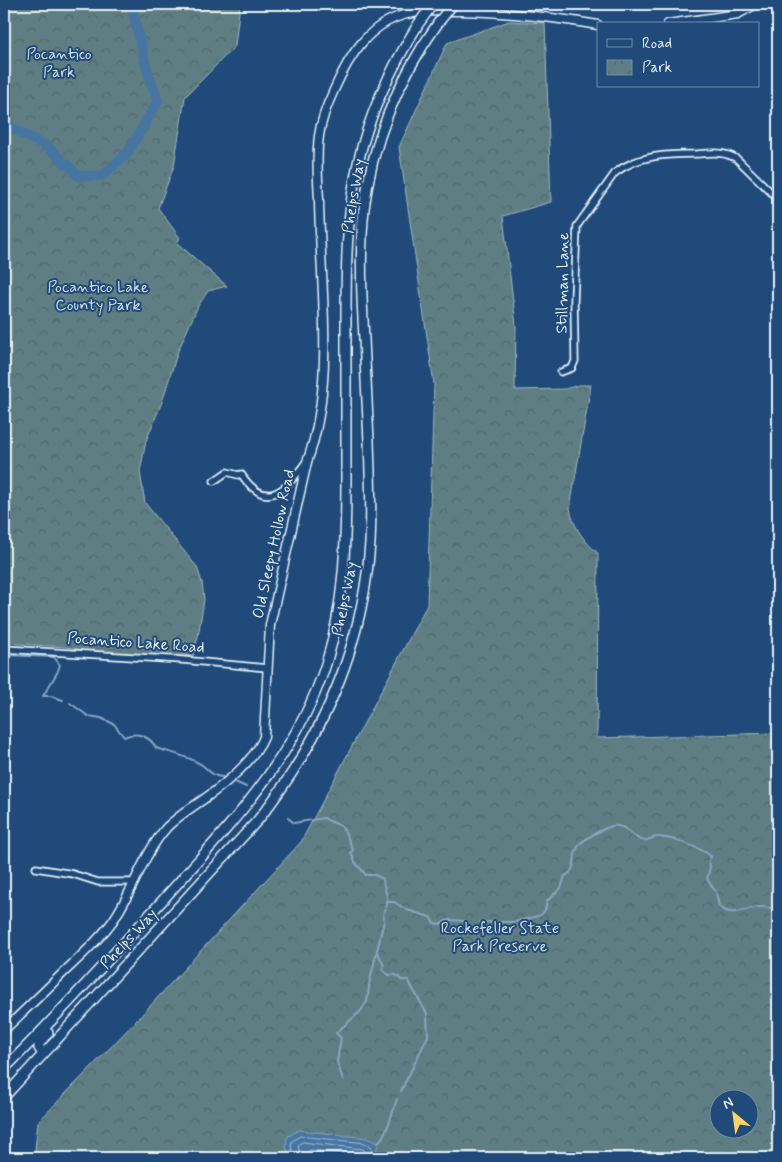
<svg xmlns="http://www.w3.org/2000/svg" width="782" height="1162" font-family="Mynerve,sans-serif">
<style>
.park{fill:url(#park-crowns);stroke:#a3b8be;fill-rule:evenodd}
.water{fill:#4774a2;stroke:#87a6c4}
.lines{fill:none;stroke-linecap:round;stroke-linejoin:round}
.shore{stroke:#a8bfd6;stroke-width:1}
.stream{stroke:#87a6c4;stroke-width:2}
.river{stroke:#4774a2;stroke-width:10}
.minor-casing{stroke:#e8f1f8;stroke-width:9}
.tertiary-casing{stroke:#e8f1f8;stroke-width:11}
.primary-casing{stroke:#e8f1f8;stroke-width:12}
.minor{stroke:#1f4a7a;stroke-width:5.5}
.tertiary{stroke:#1f4a7a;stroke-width:8}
.primary{stroke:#1f4a7a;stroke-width:9}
.primary-bridge-casing{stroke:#e8f1f8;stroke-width:12;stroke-linecap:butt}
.primary-bridge{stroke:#1f4a7a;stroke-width:9}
.labels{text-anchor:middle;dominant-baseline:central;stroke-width:4;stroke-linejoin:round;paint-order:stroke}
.park-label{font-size:16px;fill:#d3e0e6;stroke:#1f4a7a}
.street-label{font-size:16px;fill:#e8f1f8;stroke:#1f4a7a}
</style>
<defs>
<pattern id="park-crowns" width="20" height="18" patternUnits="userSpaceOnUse" patternTransform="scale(1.25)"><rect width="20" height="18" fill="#5e7e83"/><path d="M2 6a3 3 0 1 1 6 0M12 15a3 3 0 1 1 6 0" fill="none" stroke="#536669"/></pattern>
</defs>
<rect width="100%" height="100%" fill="#1f4a7a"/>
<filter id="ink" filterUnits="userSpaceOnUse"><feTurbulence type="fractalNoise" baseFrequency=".02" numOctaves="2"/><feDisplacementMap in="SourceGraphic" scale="10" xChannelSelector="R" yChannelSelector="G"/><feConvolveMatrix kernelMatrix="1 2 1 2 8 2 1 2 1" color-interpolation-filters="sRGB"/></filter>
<g filter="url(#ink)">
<g class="park">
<polygon points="4,4 240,4 235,46 185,97 174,166 158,208 180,238 177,243 227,286 208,291 198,306 178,351 162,402 146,441 140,472 145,503 197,567 202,582 204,600 198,637 193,656 115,656 66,647 4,643"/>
<path d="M509 21 545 23 551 202 503 216 516 326 515 390 565 389 579 385H591L570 508C572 525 585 543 598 553L597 738 778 733V1158H34L38 1122 138 1019 301 842 427 605 434 384 399 147 447 43ZM720 1100H750V1130H720Z"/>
</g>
<polygon class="water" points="299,1130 366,1138 378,1143 375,1158 290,1158 286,1146 287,1137"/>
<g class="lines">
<g class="shore">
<polyline points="294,1158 291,1146 292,1141 300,1136 365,1143 372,1147 370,1158"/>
<polyline points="301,1158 298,1145 302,1142 363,1149 365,1151 364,1158"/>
<polyline points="308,1158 308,1152 310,1150 354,1155 357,1158"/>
</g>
<g class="stream">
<polyline points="4,655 54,657 60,665 57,673 43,696 51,696 63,700"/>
<path d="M70 703 88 716 101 718 114 724 124 737C136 731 150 736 156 748 171 753 189 756 202 765 210 771 213 777 223 777"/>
<polyline points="233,781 246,787"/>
<path d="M288 818 294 823 324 818C329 822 333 822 339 825 346 829 349 842 353 850L351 853 355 862 366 875H375L383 879C384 893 392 900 383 913L384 921 370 980 367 1002 360 1012 336 1033 341 1038 337 1062 343 1080"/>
<polyline points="388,902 394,902 407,910 430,917 434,923 440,924 449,920 465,921"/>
<path d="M480 922H515L541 915 545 910 547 901 561 888 565 876C579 870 570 853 581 843 588 837 609 824 618 826 628 827 633 837 641 840 647 842 651 838 656 837 669 836 701 848 711 856L709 861 710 867 707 879 716 892 719 906C732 920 747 906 762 907 767 907 774 909 778 911"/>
<path d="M378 953 384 966 382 970 389 975C396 973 398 976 401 980H408L427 1014 428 1036 401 1091"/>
<path d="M378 1143C388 1131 392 1114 397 1099"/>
</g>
<polyline class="river" points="4,124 48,147 79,176 102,176 127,154 158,101 147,69 131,4"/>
<defs>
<g id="minor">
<path d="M561 372 572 368 575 361 574 300 577 226 615 173C637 155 668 154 696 154 711 153 724 151 737 159L778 199"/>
<path d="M214 481 227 472 238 475 241 474C267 513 286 489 306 462"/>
<polyline points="4,649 182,660 267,668"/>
<polyline points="36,868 73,874 98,882 135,882"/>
</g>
<g id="tertiary">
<polyline points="668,24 738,14 756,4"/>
<path d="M4 1030C24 1011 44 992 64 972 81 956 98 941 112 922 133 893 142 855 167 827 178 816 191 808 204 799 224 785 255 760 264 737L270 625 307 462C336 383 320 284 319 200 318 179 316 157 319 136 321 120 327 105 334 90 349 56 369 23 407 14 424 10 442 11 459 11 506 12 552 17 598 25"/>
</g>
<g id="primary">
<polyline points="43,1054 39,1048 39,1044 48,1033"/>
<path d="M4 1069C59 1015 110 958 162 901 227 828 295 760 326 664 345 603 346 540 346 477 346 425 346 374 346 322 346 269 346 216 358 163 369 113 392 66 419 23"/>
<path d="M4 1097 258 820C323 738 363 648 370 543 372 509 370 475 369 441 367 401 365 360 363 319 361 282 360 246 364 209 372 142 399 78 438 23"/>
</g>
</defs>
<use href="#minor" class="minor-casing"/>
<use href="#tertiary" class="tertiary-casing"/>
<use href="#primary" class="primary-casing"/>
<use href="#minor" class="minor"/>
<use href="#tertiary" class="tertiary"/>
<use href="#primary" class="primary"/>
<defs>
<g id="primary-bridge">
<polyline points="419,23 433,4"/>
<polyline points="438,23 453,4"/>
</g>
</defs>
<use href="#primary-bridge" class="primary-bridge-casing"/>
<use href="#primary-bridge" class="primary-bridge"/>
</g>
</g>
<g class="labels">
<g class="park-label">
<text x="59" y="54">Pocantico<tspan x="59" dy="18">Park</tspan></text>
<text x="98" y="287">Pocantico Lake<tspan x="98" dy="18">County Park</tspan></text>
<text x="500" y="928">Rockefeller State<tspan x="500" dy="18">Park Preserve</tspan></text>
</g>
<g class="street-label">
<text transform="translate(354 196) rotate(-81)">Phelps Way</text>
<text transform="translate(563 283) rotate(-89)">Stillman Lane</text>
<text transform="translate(274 544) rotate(-78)">Old Sleepy Hollow Road</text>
<text transform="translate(345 599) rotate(-79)">Phelps Way</text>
<text transform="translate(136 643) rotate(4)">Pocantico Lake Road</text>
<text transform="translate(129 939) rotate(-47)">Phelps Way</text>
</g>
</g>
<rect width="782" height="1162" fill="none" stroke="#1f4a7a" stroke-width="20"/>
<rect x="10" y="10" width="762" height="1142" fill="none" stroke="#e8f1f8" stroke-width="2" filter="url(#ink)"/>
<rect x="597" y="22" width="162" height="65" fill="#1f4a7a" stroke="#6f8dac"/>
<rect x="607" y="39" width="25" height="8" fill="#1f4a7a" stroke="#6f8dac"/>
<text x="642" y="48" font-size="15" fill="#e8f1f8">Road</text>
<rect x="607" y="60" width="25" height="15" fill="url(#park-crowns)" stroke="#6f8dac"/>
<text x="642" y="72" font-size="15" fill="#e8f1f8">Park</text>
<g transform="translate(734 1114) rotate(331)"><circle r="24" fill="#1f4a7a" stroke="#6f8dac"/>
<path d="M0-4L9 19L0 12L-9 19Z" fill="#ffd166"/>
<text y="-8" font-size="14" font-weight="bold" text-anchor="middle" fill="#e8f1f8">N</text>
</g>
</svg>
